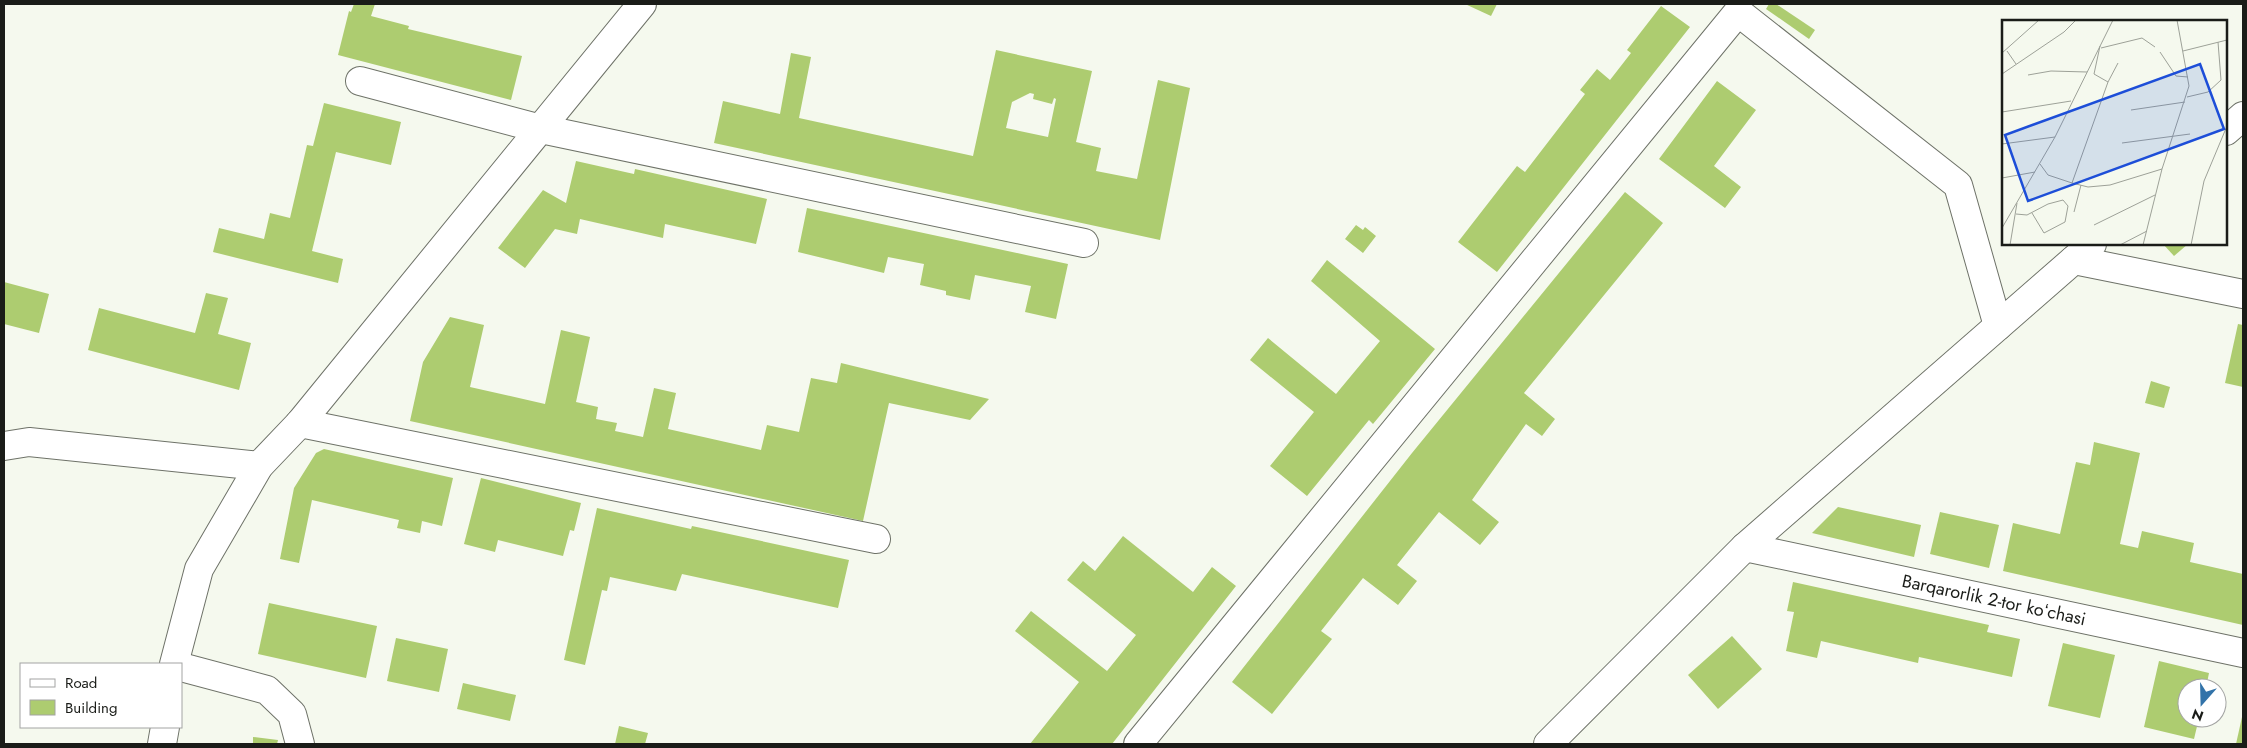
<svg xmlns="http://www.w3.org/2000/svg" width="2247" height="748" font-family="Jost,sans-serif">
<style>
.building{fill:#adcc70;fill-rule:evenodd}
.lines{fill:none;stroke-linecap:round;stroke-linejoin:round}
.minor-casing{stroke:#6e7268;stroke-width:30}
.minor{stroke:#fff;stroke-width:28}
.labels{text-anchor:middle;dominant-baseline:central;stroke-width:4;stroke-linejoin:round;paint-order:stroke}
.street-label{font-size:18px;fill:#1a1c18;stroke:#fff}
.inset-road{fill:none;stroke:#9da198;stroke-width:1}
.view{fill:#1d4ed8;fill-opacity:0.15;stroke:#1d4ed8;stroke-width:2.5}
.inset-edge{fill:none;stroke:#1a1c18;stroke-width:2.5}
</style>
<rect width="100%" height="100%" fill="#f5f9ee"/>
<g class="building">
<polygon points="354,4 375,4 371,16 409,26 408,29 522,56 511,100 338,55 349,11 351,12"/>
<polygon points="1465,4 1497,4 1491,16"/>
<polygon points="1769,4 1776,4 1815,30 1809,39 1766,9"/>
<polygon points="1661,6 1690,27 1497,272 1458,242 1517,166 1525,172 1585,94 1580,90 1597,69 1610,80 1631,53 1627,50"/>
<path d="M996 50 1092 71 1076 142 1101 148 1096 171 1137 179 1158 80 1190 88 1160 240 714 143 723 101 780 114 791 53 811 57 799 118 973 156ZM1030 93 1034 94 1033 99 1052 104 1054 98 1056 99 1048 137 1006 128 1012 102Z"/>
<polygon points="1717,81 1756,110 1714,166 1741,187 1725,208 1659,159"/>
<polygon points="324,103 401,122 391,165 336,152 312,251 343,259 338,283 213,252 219,228 264,239 270,213 290,218 307,145 313,146"/>
<polygon points="576,161 634,174 635,169 767,199 756,244 665,224 663,238 580,219 577,234 555,229 525,268 498,248 543,190 566,203"/>
<polygon points="1625,192 1663,223 1524,393 1555,419 1542,436 1526,424 1472,500 1499,522 1480,545 1439,512 1397,565 1417,581 1398,605 1363,578 1321,631 1332,639 1272,714 1232,682 1412,453"/>
<polygon points="807,208 1068,264 1056,319 1025,312 1031,286 975,275 970,300 946,295 946,291 920,285 924,264 888,257 884,273 798,252"/>
<polygon points="1356,225 1363,230 1365,227 1376,236 1363,253 1345,239"/>
<polygon points="2163,244 2188,244 2174,256"/>
<polygon points="1327,260 1435,349 1373,424 1369,420 1307,496 1270,466 1314,412 1250,360 1268,338 1336,394 1380,341 1311,281"/>
<polygon points="4,282 49,294 39,333 4,324"/>
<polygon points="206,293 228,298 218,334 251,343 239,390 88,350 99,308 195,333"/>
<polygon points="450,317 484,325 470,387 545,404 561,330 590,337 576,402 598,407 596,419 617,423 615,431 643,437 654,388 676,393 668,429 761,450 767,425 799,432 811,378 837,383 841,363 989,399 970,420 889,403 863,521 410,421 423,362"/>
<polygon points="2238,324 2243,325 2243,387 2225,383"/>
<polygon points="2151,381 2170,387 2164,408 2145,403"/>
<polygon points="2094,442 2140,453 2120,544 2138,548 2142,531 2194,543 2190,562 2243,574 2243,625 2003,571 2013,523 2060,534 2076,462 2090,465"/>
<polygon points="324,449 453,478 442,526 422,521 420,533 397,528 399,520 312,500 299,563 280,559 294,488 316,453"/>
<polygon points="481,478 581,503 574,531 570,530 563,556 498,540 495,552 464,544"/>
<polygon points="1838,507 1921,525 1914,557 1812,533"/>
<polygon points="597,508 691,529 692,526 849,560 838,608 682,574 676,591 610,577 607,591 602,590 585,665 564,660"/>
<polygon points="1940,512 1999,525 1989,568 1930,554"/>
<polygon points="1123,536 1193,592 1212,567 1236,586 1112,744 1030,744 1079,682 1015,631 1031,611 1107,671 1136,635 1067,580 1083,561 1095,571"/>
<polygon points="1793,582 1989,625 1987,632 2020,639 2012,677 1919,657 1918,663 1821,641 1817,658 1786,651 1794,612 1787,611"/>
<polygon points="269,603 377,626 366,678 258,654"/>
<polygon points="1732,636 1762,669 1718,709 1688,675"/>
<polygon points="396,638 448,649 439,692 387,681"/>
<polygon points="2063,643 2115,655 2100,718 2048,706"/>
<polygon points="2159,661 2209,673 2206,688 2187,688 2187,718 2199,718 2194,739 2144,727"/>
<polygon points="463,683 516,695 510,721 457,709"/>
<polygon points="2242,717 2243,744 2236,744"/>
<polygon points="619,726 648,733 645,744 615,744"/>
<polygon points="253,737 278,740 277,744 253,744"/>
</g>
<g class="lines">
<defs>
<g id="minor">
<polyline points="360,81 541,129 1084,243"/>
<polyline points="2226,131 2243,116"/>
<polyline points="2074,260 2243,294"/>
<polyline points="300,423 876,539"/>
<polyline points="4,446 29,442 259,466"/>
<polyline points="1745,547 2243,653"/>
<polyline points="174,664 199,569 259,466 300,423 642,4"/>
<polyline points="181,667 267,690 292,714 300,744"/>
<polyline points="162,744 165,727"/>
<polyline points="1138,744 1738,12 1958,185 1998,326"/>
<polyline points="1548,744 1745,547 2092,244"/>
</g>
</defs>
<use href="#minor" class="minor-casing"/>
<use href="#minor" class="minor"/>
</g>
<g class="labels">
<g class="street-label">
<text transform="translate(1994 600) rotate(12)">Barqarorlik 2-tor koʻchasi</text>
</g>
</g>
<g transform="translate(2002 20)">
<rect width="225" height="225" fill="#f5f9ee"/>
<path class="inset-road" d="M99 28 140 18 153 27M5 31 14 44M181 31 225 20M158 32 174 56 186 57M0 33 37 0M0 54 62 12 74 0M26 55 49 51 85 52M106 62 116 43M185 77 206 72 219 60 216 22M129 90 183 82M0 92 69 81M120 123 188 114M0 124 53 117M38 144 46 155 70 163 106 62 92 54 98 26M0 158 33 152M70 163 86 167 108 165 160 149M72 192 79 165M14 194 25 195 46 184 61 180 66 186 63 202 42 213 30 193M92 205 153 175M0 208 53 117 111 0M8 225 15 183M118 225 145 211M141 225 160 149 187 66 175 0M189 225 202 161 225 106"/>
<path class="view" d="M198 44 222 109 26 181 3 115Z"/>
<rect width="225" height="225" class="inset-edge"/>
</g>
<rect width="2247" height="748" fill="none" stroke="#1a1c18" stroke-width="10"/>
<rect x="20" y="663" width="162" height="65" fill="#ffffff" stroke="#a3a4a3"/>
<rect x="30" y="679" width="25" height="8" fill="#ffffff" stroke="#a3a4a3"/>
<text x="65" y="688" font-size="15" fill="#1a1c18">Road</text>
<rect x="30" y="700" width="25" height="15" fill="#adcc70" stroke="#a3a4a3"/>
<text x="65" y="713" font-size="15" fill="#1a1c18">Building</text>
<g transform="translate(2202 703) rotate(200)"><circle r="24" fill="#ffffff" stroke="#a3a4a3"/>
<path d="M0-4L9 19L0 12L-9 19Z" fill="#3273a9"/>
<text y="-8" font-size="14" font-weight="bold" text-anchor="middle" fill="#1a1c18">N</text>
</g>
</svg>
